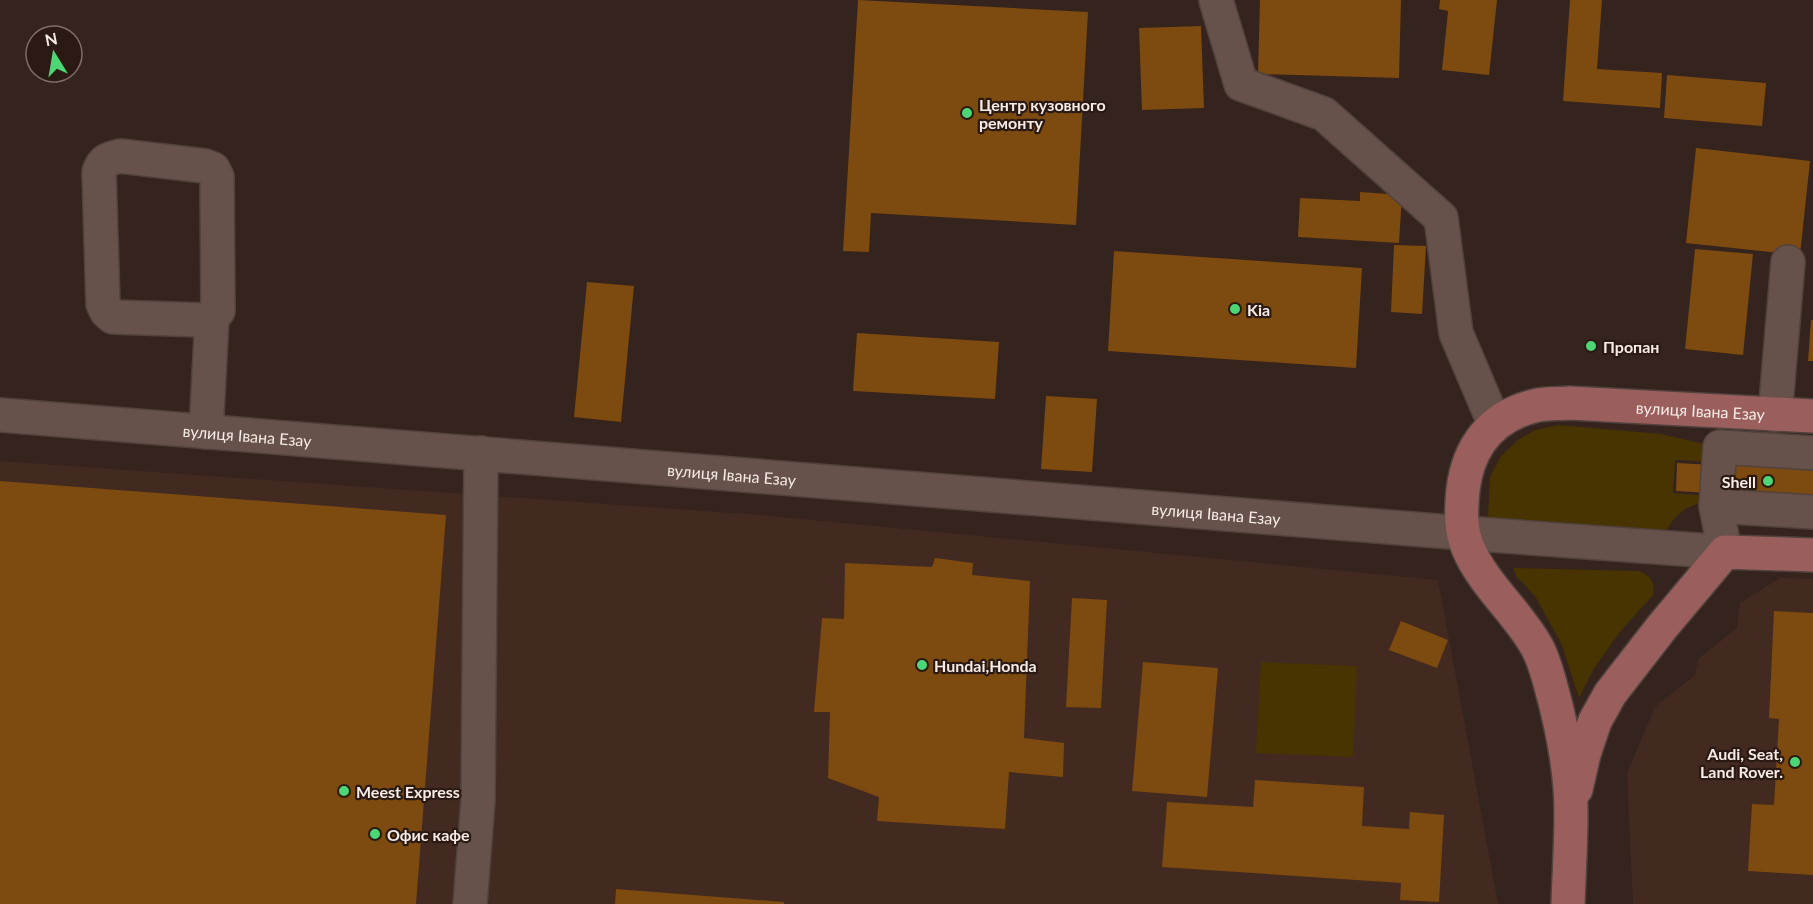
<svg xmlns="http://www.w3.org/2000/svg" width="1813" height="904" font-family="Lato,sans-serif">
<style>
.built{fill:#422a21}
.green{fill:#473400}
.building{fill:#7d4a0f}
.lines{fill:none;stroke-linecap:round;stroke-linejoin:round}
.minor-casing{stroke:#51423d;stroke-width:36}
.major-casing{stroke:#51423d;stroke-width:36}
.minor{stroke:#66524a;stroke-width:33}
.major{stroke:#9a5f5d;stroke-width:33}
.poi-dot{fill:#4dd676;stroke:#2b1a13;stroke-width:2}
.labels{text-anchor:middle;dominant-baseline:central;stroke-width:4.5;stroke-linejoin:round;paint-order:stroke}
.poi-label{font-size:16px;font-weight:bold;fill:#f7ebe6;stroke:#2b1a13;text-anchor:start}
.street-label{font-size:16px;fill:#f7ebe6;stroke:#2b1a13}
</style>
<rect width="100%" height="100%" fill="#35231d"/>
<g class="built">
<polygon points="0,461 760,515 1438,580 1498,904 0,904"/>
<polygon points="1780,578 1813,579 1813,904 1633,904 1627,773 1655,707 1695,675 1698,659 1737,628 1740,603"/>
</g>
<g class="green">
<path d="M1558 425 1661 434 1713 446 1711 462 1675 460 1673 493 1708 496V501C1684 506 1676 514 1664 534L1497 522 1488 518 1490 477 1501 456 1518 440 1535 430Z"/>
<path d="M1513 568 1639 571C1651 575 1655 583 1653 595L1619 633 1593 670 1579 698 1562 645 1535 596 1516 576Z"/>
<polygon points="1261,662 1357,666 1353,757 1256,753"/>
</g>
<g class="building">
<polygon points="858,0 1088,12 1076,225 871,213 869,252 843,251"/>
<polygon points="1260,0 1401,0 1399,78 1258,74"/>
<polygon points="1440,0 1497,0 1489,75 1442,70 1448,11 1439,9"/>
<polygon points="1570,0 1602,0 1597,69 1662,73 1660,108 1563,101"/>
<polygon points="1201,26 1204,108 1142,110 1139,28"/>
<polygon points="1667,75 1766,83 1762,126 1664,118"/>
<polygon points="1696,148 1810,161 1800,255 1686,243"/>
<polygon points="1360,192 1402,195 1399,243 1298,237 1300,198 1360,201"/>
<polygon points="1394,245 1426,246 1422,314 1391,312"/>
<polygon points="1695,249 1753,254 1743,355 1685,349"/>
<polygon points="1114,251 1362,268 1356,368 1108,351"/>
<polygon points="587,282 634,286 621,422 574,417"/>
<polygon points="1811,320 1813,320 1813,361 1808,361"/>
<polygon points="857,333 999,342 995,399 853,391"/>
<polygon points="1046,396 1097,399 1092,472 1041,469"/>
<polygon points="1725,454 1813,460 1813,508 1722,501"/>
<polygon points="1677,463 1713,465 1712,493 1676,491"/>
<polygon points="0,481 446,515 416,904 0,904"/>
<polygon points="935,558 973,563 972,575 1030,581 1024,738 1064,743 1063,777 1009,772 1005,829 877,821 879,797 828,778 830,712 814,712 822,618 844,619 845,563 932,567"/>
<polygon points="1072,598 1107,600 1101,708 1066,707"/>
<polygon points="1774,611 1813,613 1813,875 1748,871 1752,804 1774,805 1779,719 1769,718"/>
<polygon points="1401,621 1448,640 1437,668 1389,650"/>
<polygon points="1143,662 1218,668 1207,797 1132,791"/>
<polygon points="1255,780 1364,787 1362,826 1409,829 1410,812 1444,815 1439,902 1400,900 1401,883 1162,867 1167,802 1253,807"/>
<polygon points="616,889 784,902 784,904 615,904"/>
</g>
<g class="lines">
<defs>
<g id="minor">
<polyline points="1216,0 1241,84 1324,114 1441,218 1456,333 1495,425"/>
<path d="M120 156 205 166 213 169 217 177 218 311 212 317 202 320 113 317 107 312 103 304 99 172C103 160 108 159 120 156Z"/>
<path id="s1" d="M0 415 1463 533 1725 552 1716 506"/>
<polyline points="1775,415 1788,262"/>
<polyline points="206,432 212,317"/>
<polyline points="1813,453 1720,447 1716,506 1813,512"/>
<polyline points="470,904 478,801 481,453"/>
</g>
<g id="major">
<polyline points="1576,789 1584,754 1595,721 1610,694 1662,627 1725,552 1813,555"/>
<path id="s2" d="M1568 904C1569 874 1571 843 1571 813 1571 772 1561 722 1550 683 1547 672 1543 659 1538 649 1519 613 1484 586 1468 548 1460 529 1461 510 1463 490 1468 448 1490 417 1534 406 1545 403 1558 404 1570 403L1813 416"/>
</g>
</defs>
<use href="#minor" class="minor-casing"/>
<use href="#major" class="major-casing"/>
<use href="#minor" class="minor"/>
<use href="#major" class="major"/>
</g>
<g class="poi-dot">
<circle cx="967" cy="113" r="6"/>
<circle cx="1235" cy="309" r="6"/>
<circle cx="1591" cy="346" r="6"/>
<circle cx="1768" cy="481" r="6"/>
<circle cx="922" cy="665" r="6"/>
<circle cx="1795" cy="762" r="6"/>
<circle cx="344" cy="791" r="6"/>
<circle cx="375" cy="834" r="6"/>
</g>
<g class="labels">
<g class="poi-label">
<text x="979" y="104">Центр кузовного<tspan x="979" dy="18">ремонту</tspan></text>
<text x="1247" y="309">Kia</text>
<text x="1603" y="346">Пропан</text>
<text x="1756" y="481" text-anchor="end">Shell</text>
<text x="934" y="665">Hundai,Honda</text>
<text x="1783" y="753" text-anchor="end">Audi, Seat,<tspan x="1783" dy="18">Land Rover.</tspan></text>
<text x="356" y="791">Meest Express</text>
<text x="387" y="834">Офис кафе</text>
</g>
<g class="street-label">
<text stroke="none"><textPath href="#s2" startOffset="726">вулиця Івана Езау</textPath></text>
<text stroke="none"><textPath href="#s1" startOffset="248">вулиця Івана Езау</textPath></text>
<text stroke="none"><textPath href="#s1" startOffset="734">вулиця Івана Езау</textPath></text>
<text stroke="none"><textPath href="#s1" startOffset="1220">вулиця Івана Езау</textPath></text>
</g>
</g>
<g transform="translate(54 54) rotate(349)"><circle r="28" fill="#2b1a13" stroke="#7d6e67" stroke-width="1.5"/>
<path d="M0-4.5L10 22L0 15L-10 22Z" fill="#4dd676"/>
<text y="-9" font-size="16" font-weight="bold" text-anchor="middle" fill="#f7ebe6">N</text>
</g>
</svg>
